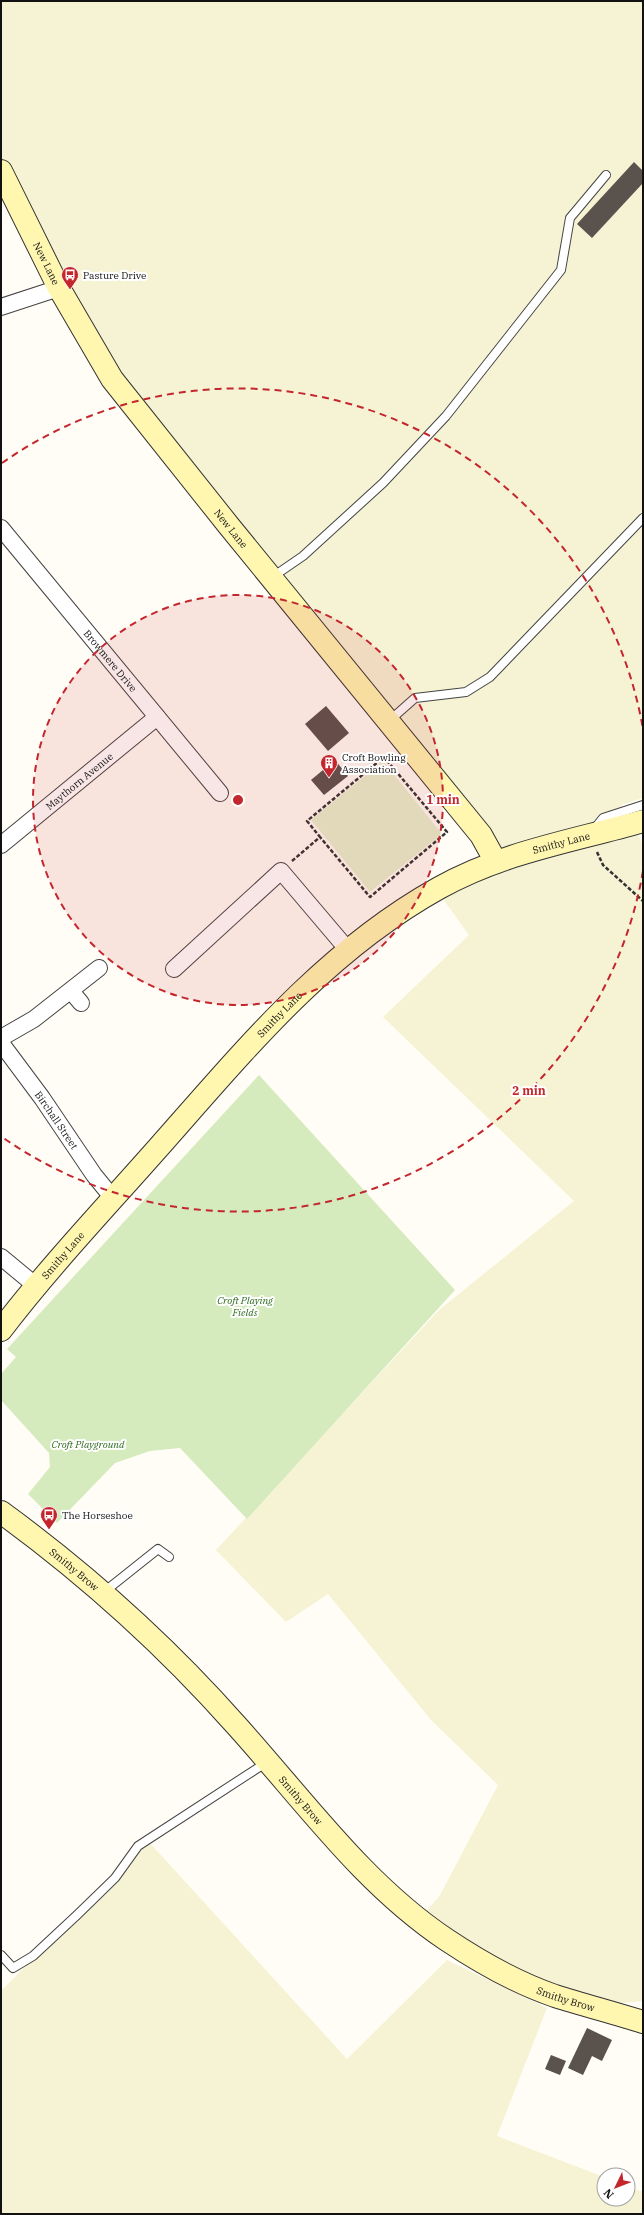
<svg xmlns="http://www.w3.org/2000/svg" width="644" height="2215" font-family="'IBM Plex Serif',serif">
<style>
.farmland{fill:#f6f3d4}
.green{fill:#d5ebbd}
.pitch{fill:#e6f2cf}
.building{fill:#5a524d}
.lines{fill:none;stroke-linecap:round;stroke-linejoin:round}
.lane-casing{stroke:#444;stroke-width:10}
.street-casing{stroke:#444;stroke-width:18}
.secondary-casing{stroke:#333;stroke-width:24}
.path{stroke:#333;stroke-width:2.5;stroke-dasharray:4 2;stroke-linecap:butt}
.lane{stroke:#fff;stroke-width:8}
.street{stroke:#fff;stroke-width:16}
.secondary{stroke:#fff6b0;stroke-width:22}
.ring{fill:none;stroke:#c4262e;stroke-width:2;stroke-dasharray:7 5}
.labels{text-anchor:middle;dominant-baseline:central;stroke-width:4;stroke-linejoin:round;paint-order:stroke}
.street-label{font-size:10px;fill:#111;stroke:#fff}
.poi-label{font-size:10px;fill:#111;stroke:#fff;text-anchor:start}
.park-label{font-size:10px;font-style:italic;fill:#2f6b1f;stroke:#fff}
.centre{fill:#c4262e;stroke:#fff;stroke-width:2}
.ring-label{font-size:12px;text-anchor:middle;font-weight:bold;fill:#c4262e;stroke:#fff;stroke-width:4;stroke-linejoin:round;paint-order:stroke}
</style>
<rect width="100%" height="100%" fill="#fffdf5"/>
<g class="farmland">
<polygon points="1,1 643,1 643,798 621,805 643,844 643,2001 614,2004 552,1985 474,1946 425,1912 439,1897 498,1785 431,1720 328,1594 286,1622 216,1550 439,1310 574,1201 383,1017 469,935 435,888 491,863 94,349 1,172"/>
<polygon points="149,1842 347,2059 447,1960 547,2008 497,2136 604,2177 604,2199 628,2199 628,2186 643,2192 643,2214 1,2214 1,1986 3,1989"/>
</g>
<polygon class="green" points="259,1075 455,1290 247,1519 180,1448 150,1451 115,1463 57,1523 28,1494 50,1467 49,1453 1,1400 1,1374 16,1357 7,1349"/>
<polygon class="pitch" points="383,761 442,834 370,892 311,820"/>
<g class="building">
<polygon points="634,162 643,171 643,183 592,238 577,224"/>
<polygon points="326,706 349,733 328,751 305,724"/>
<polygon points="335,760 348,776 324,795 311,780"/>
<polygon points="587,2028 612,2040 602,2061 592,2056 583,2075 568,2068"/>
<polygon points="551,2055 566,2061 560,2075 545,2069"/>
</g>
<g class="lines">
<defs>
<g id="lane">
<polyline points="271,578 303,556 383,483 446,416 561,270 570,218 606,175"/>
<polyline points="389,721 415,698 466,692 490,677 643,518"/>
<polyline points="595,828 603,818 643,805"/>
<polyline points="104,1592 158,1549 169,1557"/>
<polyline points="1,1955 13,1968 33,1956 77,1915 115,1878 138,1846 267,1762"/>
</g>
<g id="street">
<polyline points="1,307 59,288"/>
<path id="s1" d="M1 528 220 793"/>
<path id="s2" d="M1 845 157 717"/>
<polyline points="174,969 281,871 348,950"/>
<polyline points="71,991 81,1003"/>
<polyline points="1,1038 34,1019 99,968"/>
<path id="s3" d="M1 1043 42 1098 94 1175 112 1197"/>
<polyline points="1,1257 35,1285"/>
</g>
<g id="secondary">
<path id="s4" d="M1 171 59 288 112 379 229 526 481 835 496 862"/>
<path id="s5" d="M1 1330C50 1266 105 1208 158 1148 244 1051 324 952 439 888 503 852 573 841 643 821"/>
<path id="s6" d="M1 1512C86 1574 166 1646 236 1725 303 1799 363 1884 447 1940 480 1962 517 1983 555 1996 584 2005 614 2013 643 2022"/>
</g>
</defs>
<use href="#lane" class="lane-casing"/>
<use href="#street" class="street-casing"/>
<use href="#secondary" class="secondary-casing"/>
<g class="path">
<polyline points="597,852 603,865 643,901"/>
<polyline points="292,861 320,837 307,821 384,757 447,832 370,897 320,837"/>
</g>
<use href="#lane" class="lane"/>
<use href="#street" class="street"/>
<use href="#secondary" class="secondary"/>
</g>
<circle cx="238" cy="800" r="205" fill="#c4262e" fill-opacity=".12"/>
<g class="ring">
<circle cx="238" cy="800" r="205"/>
<path d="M643 871A411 411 0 0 1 2 1137M2 463A411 411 0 0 1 643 729"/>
</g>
<defs>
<symbol id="bus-pin" viewBox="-11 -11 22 30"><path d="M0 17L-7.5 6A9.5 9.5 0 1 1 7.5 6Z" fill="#c4262e" stroke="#fff"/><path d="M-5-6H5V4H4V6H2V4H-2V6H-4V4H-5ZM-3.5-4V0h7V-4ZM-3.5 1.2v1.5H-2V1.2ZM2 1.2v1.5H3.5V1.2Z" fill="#fff"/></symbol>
<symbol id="building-pin" viewBox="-11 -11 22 30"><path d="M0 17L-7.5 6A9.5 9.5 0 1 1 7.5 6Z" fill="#c4262e" stroke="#fff"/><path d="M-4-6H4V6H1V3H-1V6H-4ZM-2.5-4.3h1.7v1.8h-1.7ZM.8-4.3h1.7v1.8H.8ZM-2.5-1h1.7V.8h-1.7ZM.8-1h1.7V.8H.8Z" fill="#fff"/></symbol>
</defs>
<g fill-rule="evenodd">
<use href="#bus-pin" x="60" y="265" width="20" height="27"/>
<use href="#building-pin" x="319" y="753" width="20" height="27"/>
<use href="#bus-pin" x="39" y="1505" width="20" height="27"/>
</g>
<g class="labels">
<g class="street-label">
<text stroke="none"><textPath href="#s4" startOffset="103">New Lane</textPath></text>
<text stroke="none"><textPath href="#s4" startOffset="427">New Lane</textPath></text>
<text stroke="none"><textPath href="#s1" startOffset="172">Browmere Drive</textPath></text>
<text stroke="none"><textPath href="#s2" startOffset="101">Maythorn Avenue</textPath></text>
<text stroke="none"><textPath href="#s5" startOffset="756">Smithy Lane</textPath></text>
<text stroke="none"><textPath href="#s5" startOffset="421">Smithy Lane</textPath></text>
<text stroke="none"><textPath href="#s3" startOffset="95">Birchall Street</textPath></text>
<text stroke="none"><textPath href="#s5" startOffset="97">Smithy Lane</textPath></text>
<text stroke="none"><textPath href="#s6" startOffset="93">Smithy Brow</textPath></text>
<text stroke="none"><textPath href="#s6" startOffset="417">Smithy Brow</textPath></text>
<text stroke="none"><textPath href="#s6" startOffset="753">Smithy Brow</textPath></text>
</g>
<g class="poi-label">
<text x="83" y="275">Pasture Drive</text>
<text x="342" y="757">Croft Bowling<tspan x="342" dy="12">Association</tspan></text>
<text x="62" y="1515">The Horseshoe</text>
</g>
<g class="park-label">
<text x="245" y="1300">Croft Playing<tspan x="245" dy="12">Fields</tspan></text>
<text x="88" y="1444">Croft Playground</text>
</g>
</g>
<circle cx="238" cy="800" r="6" class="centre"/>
<g class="ring-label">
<text x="443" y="804">1 min</text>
<text x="529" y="1095">2 min</text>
</g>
<rect width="644" height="2215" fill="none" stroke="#111111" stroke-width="4"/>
<g transform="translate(616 2187) rotate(227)"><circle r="19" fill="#ffffff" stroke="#a0a0a0"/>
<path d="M0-3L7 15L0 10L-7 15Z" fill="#c4262e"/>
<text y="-6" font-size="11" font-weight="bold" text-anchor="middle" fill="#111111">N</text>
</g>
</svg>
